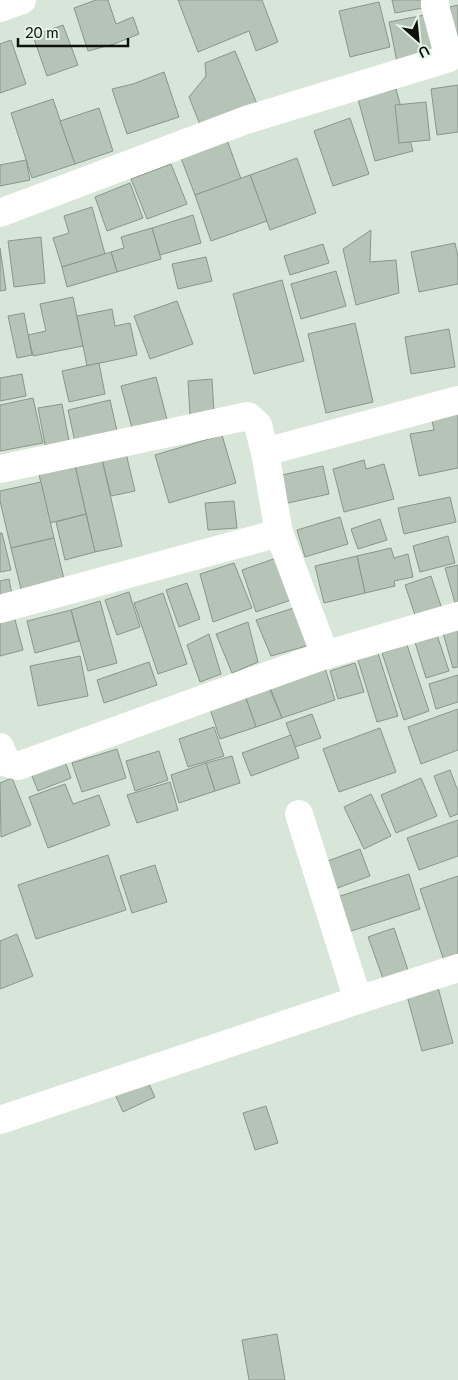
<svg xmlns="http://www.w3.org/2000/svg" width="458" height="1380" font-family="Lato,sans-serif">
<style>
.building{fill:#b5c4b7;stroke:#89978b}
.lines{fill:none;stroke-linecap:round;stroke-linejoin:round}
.street{stroke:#fff;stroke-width:28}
</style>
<rect width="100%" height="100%" fill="#d7e6d9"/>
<g class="building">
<polygon points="96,0 108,0 116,24 133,17 139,34 114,44 88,51 74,8"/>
<polygon points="178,0 262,0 278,42 256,51 249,31 198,52"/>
<polygon points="392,0 428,0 429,7 395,13"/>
<polygon points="379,2 390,47 350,57 339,11"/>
<polygon points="458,5 458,50 457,50 450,7"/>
<polygon points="430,14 437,54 397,62 389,22"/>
<polygon points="63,25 78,65 47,76 33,36"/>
<polygon points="11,40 26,84 0,93 0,44"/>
<polygon points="235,51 257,104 201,127 189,97 206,76 205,63"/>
<polygon points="164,72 179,117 127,134 112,89 133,84"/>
<polygon points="458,85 458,132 437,135 431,89"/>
<polygon points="396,89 413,151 375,161 358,99"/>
<polygon points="53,99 75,164 32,178 11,113"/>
<polygon points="426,102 430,140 399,143 395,105"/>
<polygon points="99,108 113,151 75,164 60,121"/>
<polygon points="350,118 369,174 333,186 314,131"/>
<polygon points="226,137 241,179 195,195 179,153"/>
<polygon points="297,158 316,213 270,230 250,175"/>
<polygon points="26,160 30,180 0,186 0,165"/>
<polygon points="171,164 187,204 147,219 131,179"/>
<polygon points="250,175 267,221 211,241 195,195"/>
<polygon points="130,183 143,218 107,231 95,197"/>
<polygon points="92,207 105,254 62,267 53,238 69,233 64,216"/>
<polygon points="193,215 201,243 160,255 152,228"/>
<polygon points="152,228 161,259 117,272 111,252 124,248 121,237"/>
<polygon points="371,230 370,262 396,260 399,293 356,305 343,249"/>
<polygon points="41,237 45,283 14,287 8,241"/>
<polygon points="455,243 458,257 458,284 419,292 411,252"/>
<polygon points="323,244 329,263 290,275 284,256"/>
<polygon points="0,248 6,290 0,291"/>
<polygon points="111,252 117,272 67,287 62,267"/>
<polygon points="206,257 212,281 178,289 172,264"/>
<polygon points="336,271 346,306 301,319 291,284"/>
<polygon points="282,280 304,361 254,374 233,294"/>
<polygon points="73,297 83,346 33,356 28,335 46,331 40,304"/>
<polygon points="177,301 193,344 150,359 134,316"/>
<polygon points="112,309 115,326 130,323 137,355 87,366 77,316"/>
<polygon points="24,313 32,355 17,358 8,316"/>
<polygon points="355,323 373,402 326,413 308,334"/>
<polygon points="449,329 455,367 411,374 405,337"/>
<polygon points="99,363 105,394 69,402 62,371"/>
<polygon points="22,374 26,396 0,401 0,378"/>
<polygon points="156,377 169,427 134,436 121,386"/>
<polygon points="212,379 214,413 190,415 188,381"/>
<polygon points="33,398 43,443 0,451 0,405"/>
<polygon points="110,400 119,440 77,451 68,410"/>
<polygon points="62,404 71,451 47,455 38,408"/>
<polygon points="458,410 458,468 419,476 410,434 434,430 431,416"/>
<polygon points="222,435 236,483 169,503 155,455"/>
<polygon points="125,449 135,491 111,496 101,455"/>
<polygon points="101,455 122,546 95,552 74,461"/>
<polygon points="364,460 366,469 384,464 394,499 344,512 333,469"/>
<polygon points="74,461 86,514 50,523 38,470"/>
<polygon points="323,466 329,494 288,503 282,475"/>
<polygon points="41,482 54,538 11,548 0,501 0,491"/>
<polygon points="450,497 456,522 404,534 398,508"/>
<polygon points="234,501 237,528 208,530 205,503"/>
<polygon points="86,514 95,552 65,560 56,522"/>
<polygon points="340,517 348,544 305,557 297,530"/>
<polygon points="380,519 387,540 358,549 351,529"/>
<polygon points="0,533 2,533 11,570 0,572"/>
<polygon points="448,536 455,563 420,572 413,546"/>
<polygon points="54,538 65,583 22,593 11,548"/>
<polygon points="391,548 394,558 408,554 413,577 394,581 395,586 365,593 357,556"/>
<polygon points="357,556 365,593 324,603 315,566"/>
<polygon points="279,557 294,599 256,612 242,570"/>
<polygon points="234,563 252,608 213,622 200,574"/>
<polygon points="458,565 458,613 445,568"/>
<polygon points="431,576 443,612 417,621 405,585"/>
<polygon points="9,579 13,600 0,602 0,581"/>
<polygon points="187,583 200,619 179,627 166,590"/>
<polygon points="129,592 140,627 117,635 105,600"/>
<polygon points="163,593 187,664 158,674 134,603"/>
<polygon points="100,601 117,663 88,671 71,610"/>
<polygon points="300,606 310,645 271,656 256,620"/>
<polygon points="71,610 79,641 35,653 27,621"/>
<polygon points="14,616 23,650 0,656 0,619"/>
<polygon points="248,622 258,662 232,673 216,634"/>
<polygon points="458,629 458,667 453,668 443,633"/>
<polygon points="436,632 449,671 426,678 414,639"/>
<polygon points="209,634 221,674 200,682 187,645"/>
<polygon points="407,645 429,711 404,720 382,653"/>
<polygon points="377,650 398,716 377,722 357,657"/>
<polygon points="80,656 88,696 38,706 30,666"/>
<polygon points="149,662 157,685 104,703 97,680"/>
<polygon points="355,663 364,692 338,699 330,671"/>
<polygon points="325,668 335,700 282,718 270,687"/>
<polygon points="458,675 458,702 436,709 429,684"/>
<polygon points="268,685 282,718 256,727 243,690"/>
<polygon points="243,690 256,727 220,739 208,703"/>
<polygon points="458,709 458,750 421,764 408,727"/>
<polygon points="312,714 321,738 295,747 286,723"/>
<polygon points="214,727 224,756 188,767 179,739"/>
<polygon points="380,728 396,772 339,792 323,749"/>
<polygon points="291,735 299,758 251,776 242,753"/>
<polygon points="117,749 126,778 82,792 72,763"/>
<polygon points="159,751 168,780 135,791 126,761"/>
<polygon points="62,753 71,778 38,791 28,766"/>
<polygon points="232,756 240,783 215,791 206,763"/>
<polygon points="206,763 215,791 179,803 171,775"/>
<polygon points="450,770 458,791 458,814 450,817 434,776"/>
<polygon points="12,778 31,825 1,837 0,783"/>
<polygon points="421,778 437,816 396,833 381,795"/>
<polygon points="170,782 178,810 137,823 127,795"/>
<polygon points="65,784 73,804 99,795 110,825 48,848 29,797"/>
<polygon points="371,794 391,836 364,849 344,807"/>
<polygon points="458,820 458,856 419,870 407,838"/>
<polygon points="360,849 370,876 335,889 325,862"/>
<polygon points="108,855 126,910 36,939 18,885"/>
<polygon points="155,865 167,902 132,913 120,876"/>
<polygon points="409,874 420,909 348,932 337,897"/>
<polygon points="458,876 458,959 445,964 420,889"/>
<polygon points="394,928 410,976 385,984 368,937"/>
<polygon points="17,934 33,976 0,989 0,941"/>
<polygon points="437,984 453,1043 422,1051 406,992"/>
<polygon points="146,1078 155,1097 123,1112 114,1092"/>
<polygon points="266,1106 278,1143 255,1150 243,1113"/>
<polygon points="277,1334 285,1380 249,1380 242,1340"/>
</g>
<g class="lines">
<g class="street">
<polyline points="0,8 22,0"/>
<polyline points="0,213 246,120 449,58 435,6 435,0"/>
<polyline points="265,452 458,400"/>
<polyline points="0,469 248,416 258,425 265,452 279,533"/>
<polyline points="0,609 279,533 325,655 458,616"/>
<polyline points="0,747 7,763 18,766 325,655"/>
<polyline points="358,1000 458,968"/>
<polyline points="0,1120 358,1000 299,814"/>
</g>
</g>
<g transform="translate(418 40) rotate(153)" stroke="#e4f3e6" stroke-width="4" paint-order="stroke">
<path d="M0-4L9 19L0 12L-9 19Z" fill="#0d120d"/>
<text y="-8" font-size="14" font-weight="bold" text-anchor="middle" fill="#0d120d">U</text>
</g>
<path d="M18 38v8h110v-8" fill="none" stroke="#0d120d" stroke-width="2.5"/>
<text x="25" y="38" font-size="15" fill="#0d120d" stroke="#e4f3e6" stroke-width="4" paint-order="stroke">20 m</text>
</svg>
